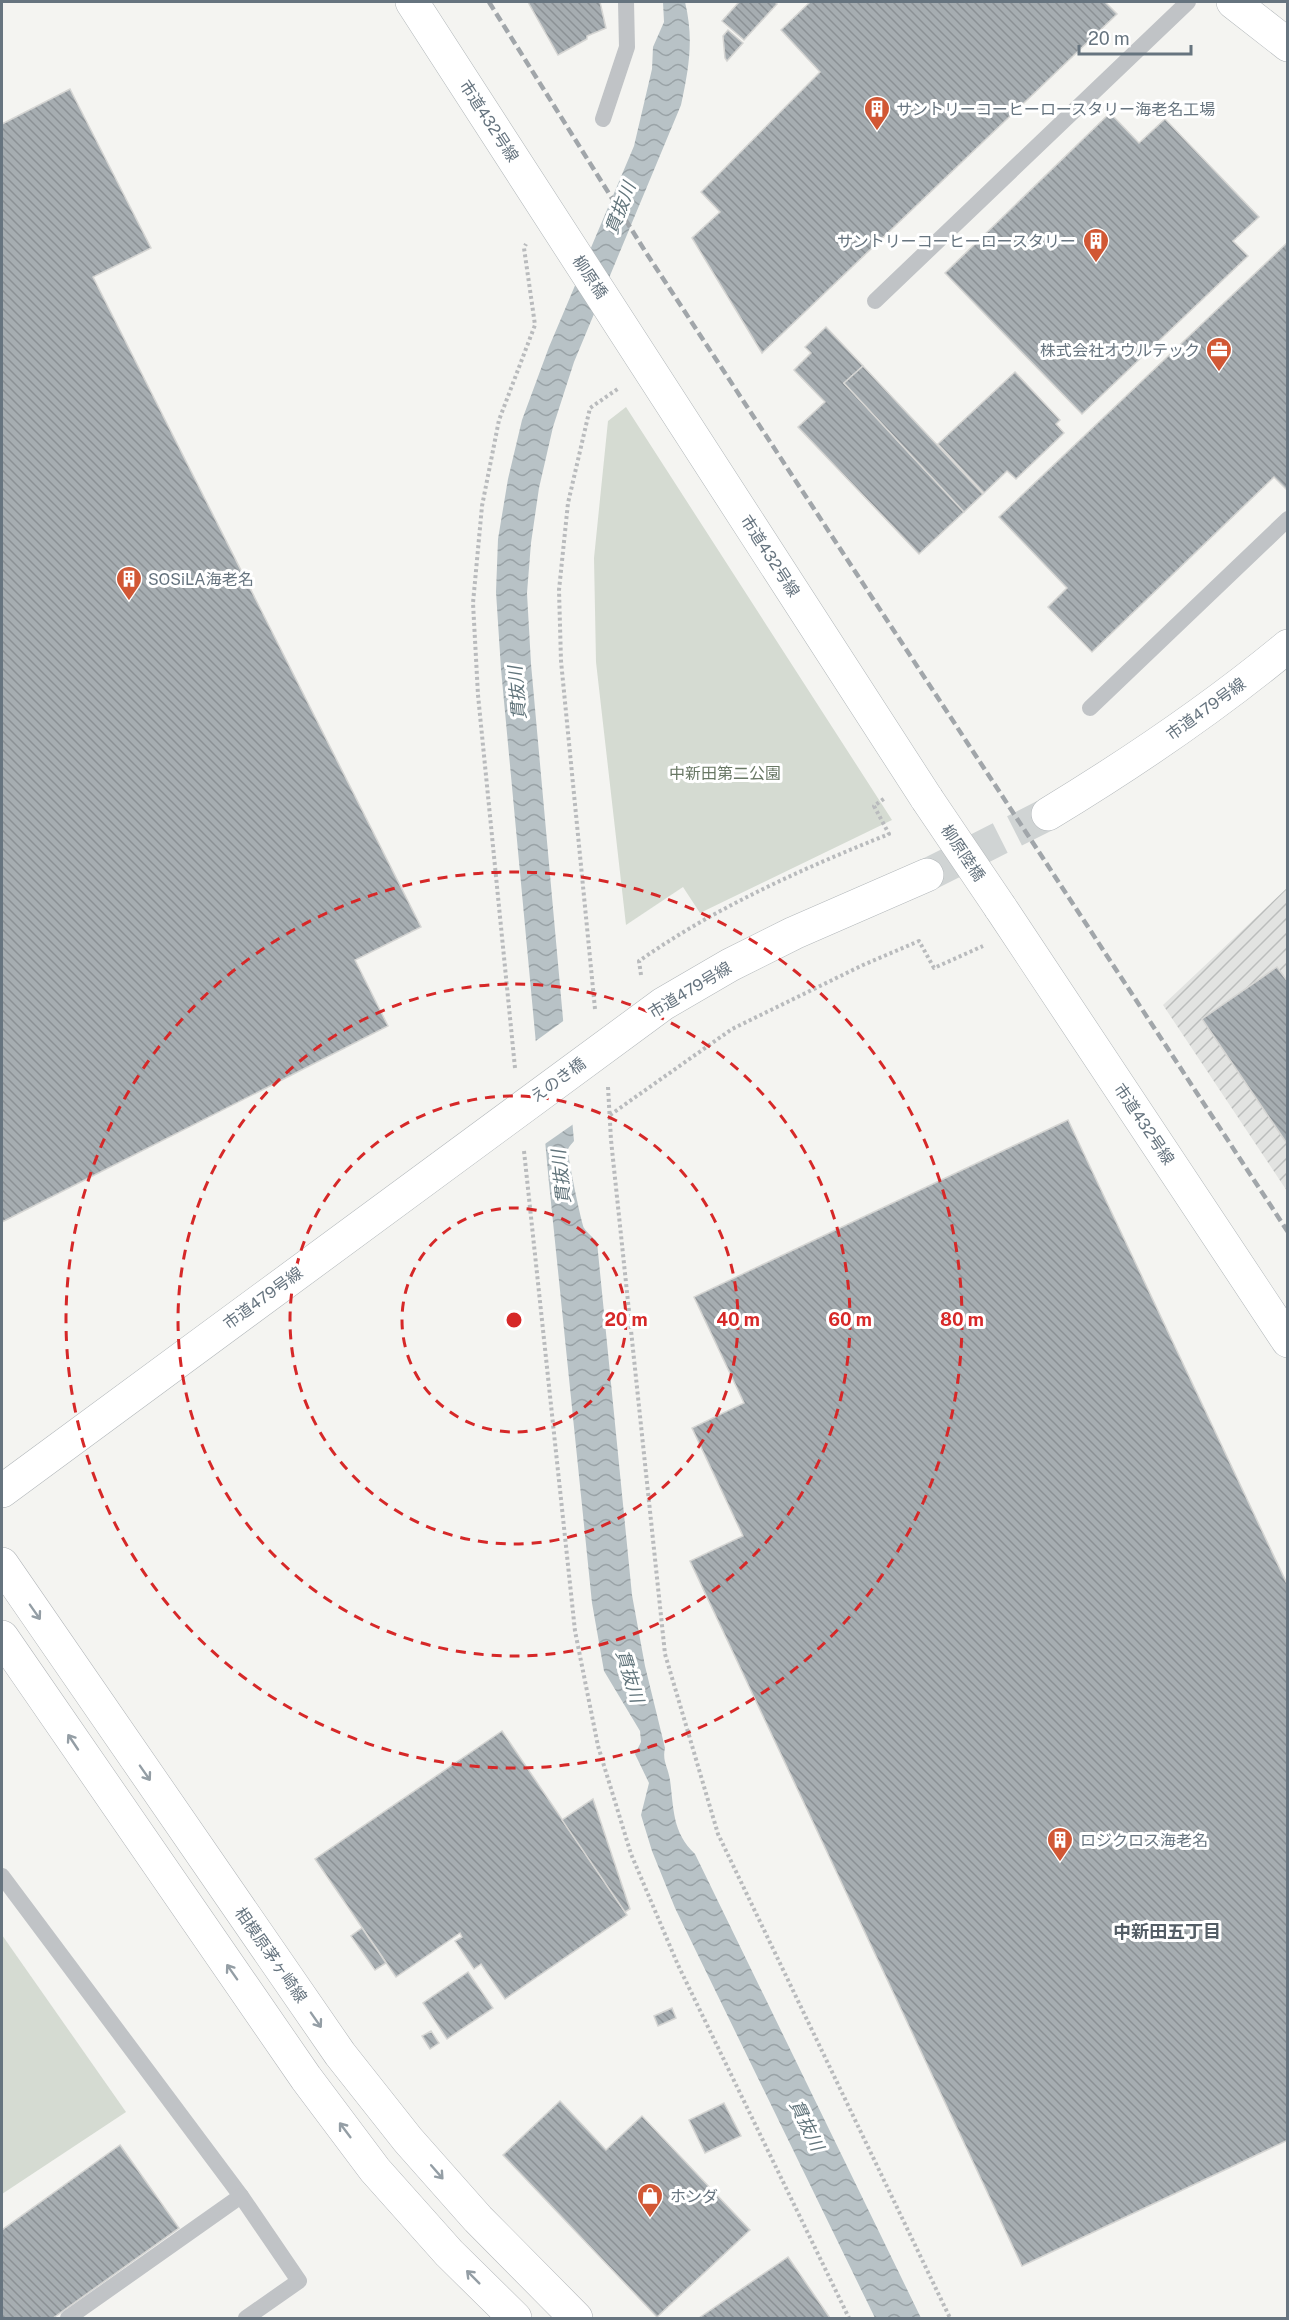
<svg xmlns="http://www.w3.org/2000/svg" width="1289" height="2320" font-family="'Public Sans','Noto Sans JP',sans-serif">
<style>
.industrial{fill:url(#industrial-furrows)}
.green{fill:#d5dbd2}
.water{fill:url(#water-waves)}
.pier{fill:#f4f4f1}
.building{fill:url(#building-back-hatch);stroke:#d5d5d3;stroke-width:1.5}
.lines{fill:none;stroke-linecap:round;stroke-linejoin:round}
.secondary-tunnel{stroke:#d0d4d4;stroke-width:33;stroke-dasharray:33 16;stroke-linecap:butt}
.secondary-casing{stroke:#b2b7ba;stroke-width:34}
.primary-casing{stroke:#b1b5b8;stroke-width:34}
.path{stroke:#b9bbbd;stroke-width:4;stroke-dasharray:3 3;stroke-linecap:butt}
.lane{stroke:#c0c3c6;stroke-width:16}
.secondary{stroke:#fff;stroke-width:33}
.primary{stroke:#fff;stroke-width:33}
.rail{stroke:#a1a6aa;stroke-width:4.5;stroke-dasharray:9 4.5;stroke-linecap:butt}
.secondary-bridge-casing{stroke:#b2b7ba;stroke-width:34;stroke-linecap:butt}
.secondary-bridge{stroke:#fff;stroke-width:33}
.oneway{stroke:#949ea5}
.ring{fill:none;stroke:#d62828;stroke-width:3;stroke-dasharray:10 8}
.labels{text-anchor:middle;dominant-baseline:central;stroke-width:6;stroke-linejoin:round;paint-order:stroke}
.poi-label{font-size:16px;fill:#66747f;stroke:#fff;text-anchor:start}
.street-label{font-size:16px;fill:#66747f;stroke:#fff}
.park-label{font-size:16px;fill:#687764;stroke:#fff}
.water-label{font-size:18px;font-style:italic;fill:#62757c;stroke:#fff}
.neighbourhood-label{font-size:18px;font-weight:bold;fill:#535d65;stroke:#fff}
.centre{fill:#d62828;stroke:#fff;stroke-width:3}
.ring-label{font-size:18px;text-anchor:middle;font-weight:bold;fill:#d62828;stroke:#fff;stroke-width:6;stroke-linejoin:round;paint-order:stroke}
</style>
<defs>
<pattern id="industrial-furrows" width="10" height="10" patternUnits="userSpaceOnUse" patternTransform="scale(1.5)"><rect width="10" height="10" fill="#e2e3e1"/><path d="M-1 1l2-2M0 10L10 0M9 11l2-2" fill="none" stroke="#bbbdbc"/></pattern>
<pattern id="water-waves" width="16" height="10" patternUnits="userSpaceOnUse" patternTransform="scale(1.5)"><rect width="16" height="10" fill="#b8c2c6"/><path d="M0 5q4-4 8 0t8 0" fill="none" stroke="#99a2a6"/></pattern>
<pattern id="building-back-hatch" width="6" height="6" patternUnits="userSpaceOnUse" patternTransform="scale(1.5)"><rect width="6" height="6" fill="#a6adb1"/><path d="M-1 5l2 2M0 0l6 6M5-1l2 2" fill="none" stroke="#8b9195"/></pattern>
</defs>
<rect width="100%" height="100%" fill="#f4f4f1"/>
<polygon class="industrial" points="1287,888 1287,1191 1163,1005"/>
<g class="green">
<polygon points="626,407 892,820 700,913 683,887 626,925 596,662 594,558 608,421"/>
<polygon points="2,1935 126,2112 2,2194"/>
</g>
<path class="water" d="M663 2H685C694 39 689 68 681 105L574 362 553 427 539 488 531 543 527 593 531 664 574 1141C572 1144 569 1146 568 1149 567 1154 581 1221 584 1228 587 1233 593 1237 597 1242L632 1595 645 1666 665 1748C662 1761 668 1767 670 1780 674 1809 672 1832 695 1854L921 2318H875L675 1908 652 1851 641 1815 649 1783 635 1754 641 1742 640 1731 604 1671 592 1603 549 1183 501 669 496 592 498 539 508 479 522 420 549 347 634 146 652 69 653 47 664 22Z"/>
<polygon class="pier" points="566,1019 575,1123 542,1146 533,1043"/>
<g class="building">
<polygon points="528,2 600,2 606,28 587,36 587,39 558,55"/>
<polygon points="739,2 775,2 777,4 744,40 722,21"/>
<polygon points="810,2 1105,2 1117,14 762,353 692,238 720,212 701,192 820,72 781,30"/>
<polygon points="728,30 743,43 727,61 725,58 723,36"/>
<polygon points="70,89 151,248 93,277 421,927 355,960 388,1026 2,1222 2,124"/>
<polygon points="1110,113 1139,143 1165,119 1259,217 1233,241 1248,256 1082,414 945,273"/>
<polygon points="1288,242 1288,491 1274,477 1092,652 1048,607 1067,588 999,517"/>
<polygon points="826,327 863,366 844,383 964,512 919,554 798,427 825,402 794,370 811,353 805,347"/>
<polygon points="863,366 983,494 964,512 844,383"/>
<polygon points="1015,372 1060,420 1056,424 1064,433 1016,479 1007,471 984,493 938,444"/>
<polygon points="1277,967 1288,982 1288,1145 1202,1019"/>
<polygon points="1068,1120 1288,1586 1288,2140 1022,2266 690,1561 743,1536 692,1428 744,1403 694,1297"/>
<polygon points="502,1731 627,1915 505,1999 481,1964 474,1969 455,1941 462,1937 460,1933 396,1977 315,1859"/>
<polygon points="593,1799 630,1909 625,1912 562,1820"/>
<polygon points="362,1928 386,1963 375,1970 351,1936"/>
<polygon points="468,1972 493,2008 447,2039 423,2003"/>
<polygon points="672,2008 676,2018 658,2026 654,2016"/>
<polygon points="431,2031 439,2043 430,2049 422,2036"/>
<polygon points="560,2101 606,2150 642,2116 750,2230 657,2317 503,2155"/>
<polygon points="724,2103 741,2136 705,2153 689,2120"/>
<polygon points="120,2145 179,2228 53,2318 2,2318 2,2230"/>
<polygon points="788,2257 830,2318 699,2318"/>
</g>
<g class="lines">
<polyline class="secondary-tunnel" points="927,875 1048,814"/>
<defs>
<g id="secondary">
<polyline points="412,2 927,799"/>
<polyline points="1233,2 1288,45"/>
<path d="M1048 814C1132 763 1212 709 1288 646"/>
<polyline points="1000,907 1288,1341"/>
<polyline points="2,1491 663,1004 730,965 794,933 927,875"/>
</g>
<g id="primary">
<polyline points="2,1564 340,2054 408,2140 478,2219 576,2318"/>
<polyline points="2,1637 306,2078 375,2170 449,2253 515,2318"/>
</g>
</defs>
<use href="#secondary" class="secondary-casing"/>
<use href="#primary" class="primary-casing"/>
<g class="path">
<path d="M641 975 639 961C716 907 802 869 889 834L874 806 885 798"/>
<polyline points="595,1009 561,661 559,590 568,503 590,408 619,388"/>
<polyline points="515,1068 478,695 473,603 482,506 499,420 535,325 524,248 526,244"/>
<polyline points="608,1087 611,1140 665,1654 718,1834 950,2318"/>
<polyline points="610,1115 732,1029 863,965 919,941 934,968 983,946"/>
<polyline points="524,1151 575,1631 598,1746 631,1854 678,1965 849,2318"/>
</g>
<g class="lane">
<polyline points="603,119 627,47 626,2"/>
<polyline points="875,301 1188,2"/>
<polyline points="1090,708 1288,519"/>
<polyline points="2,1876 241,2196"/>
<polyline points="68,2318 241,2196 299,2281 246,2318"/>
</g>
<use href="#secondary" class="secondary"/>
<use href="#primary" class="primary"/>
<polyline class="rail" points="489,2 645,251 1288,1232"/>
<defs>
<polyline id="secondary-bridge" points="927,799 1000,907"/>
</defs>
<use href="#secondary-bridge" class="secondary-bridge-casing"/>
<use href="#secondary-bridge" class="secondary-bridge"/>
</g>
<defs><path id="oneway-shaft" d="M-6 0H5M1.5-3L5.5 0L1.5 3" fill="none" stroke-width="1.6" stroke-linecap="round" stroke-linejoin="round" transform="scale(1.5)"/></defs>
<g class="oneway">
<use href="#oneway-shaft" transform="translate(35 1612) rotate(55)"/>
<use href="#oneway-shaft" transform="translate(73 1742) rotate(-124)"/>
<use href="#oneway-shaft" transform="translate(145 1773) rotate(55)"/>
<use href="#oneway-shaft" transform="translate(232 1972) rotate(-125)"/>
<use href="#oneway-shaft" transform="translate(316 2020) rotate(55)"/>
<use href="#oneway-shaft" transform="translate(345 2130) rotate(-127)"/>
<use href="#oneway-shaft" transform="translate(437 2172) rotate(49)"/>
<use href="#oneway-shaft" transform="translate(473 2277) rotate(-135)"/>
</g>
<g class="ring">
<circle cx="514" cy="1320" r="112"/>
<circle cx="514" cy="1320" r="224"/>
<circle cx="514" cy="1320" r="336"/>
<circle cx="514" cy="1320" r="448"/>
</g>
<defs>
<symbol id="building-pin" viewBox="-11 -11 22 30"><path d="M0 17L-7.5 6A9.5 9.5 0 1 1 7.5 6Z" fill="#d15734" stroke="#fff"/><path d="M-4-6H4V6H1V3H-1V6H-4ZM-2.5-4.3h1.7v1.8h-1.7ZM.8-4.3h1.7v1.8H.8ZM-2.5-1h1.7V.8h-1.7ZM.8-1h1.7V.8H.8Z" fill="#fff"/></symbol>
<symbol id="office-pin" viewBox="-11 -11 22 30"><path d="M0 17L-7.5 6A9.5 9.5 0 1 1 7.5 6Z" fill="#d15734" stroke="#fff"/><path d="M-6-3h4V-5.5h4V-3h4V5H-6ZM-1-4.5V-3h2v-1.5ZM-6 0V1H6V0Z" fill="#fff"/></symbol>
<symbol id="shop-pin" viewBox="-11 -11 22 30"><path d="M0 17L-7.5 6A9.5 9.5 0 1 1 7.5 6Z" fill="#d15734" stroke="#fff"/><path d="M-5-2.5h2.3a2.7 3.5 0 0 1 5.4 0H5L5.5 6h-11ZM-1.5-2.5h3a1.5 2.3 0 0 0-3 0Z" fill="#fff"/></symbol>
</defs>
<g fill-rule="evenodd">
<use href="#building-pin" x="862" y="94" width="30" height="40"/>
<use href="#building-pin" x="1081" y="226" width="30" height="40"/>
<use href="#office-pin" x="1204" y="335" width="30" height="40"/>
<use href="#building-pin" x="114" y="564" width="30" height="40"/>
<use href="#building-pin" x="1045" y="1825" width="30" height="40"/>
<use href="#shop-pin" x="635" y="2181" width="30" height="40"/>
</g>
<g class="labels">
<g class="poi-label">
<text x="896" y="109">サントリーコーヒーロースタリー海老名工場</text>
<text x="1076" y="241" text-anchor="end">サントリーコーヒーロースタリー</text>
<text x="1200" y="350" text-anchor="end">株式会社オウルテック</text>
<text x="148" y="579">SOSiLA海老名</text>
<text x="1080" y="1840">ロジクロス海老名</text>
<text x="670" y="2196">ホンダ</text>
</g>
<g class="street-label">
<text transform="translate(489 121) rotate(57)">市道432号線</text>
<text transform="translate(590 277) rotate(56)">柳原橋</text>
<text transform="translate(770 556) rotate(57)">市道432号線</text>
<text transform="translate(1206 709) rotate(-36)">市道479号線</text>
<text transform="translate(963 853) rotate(56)">柳原陸橋</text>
<text transform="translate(690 990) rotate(-31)">市道479号線</text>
<text transform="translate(558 1080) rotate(-36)">えのき橋</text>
<text transform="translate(1144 1124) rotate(56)">市道432号線</text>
<text transform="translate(263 1298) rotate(-36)">市道479号線</text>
<text transform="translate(271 1955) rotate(55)">相模原茅ヶ崎線</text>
</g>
<g class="park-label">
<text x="725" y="773">中新田第二公園</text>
</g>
<g class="water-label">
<text transform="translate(620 208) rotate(-69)">貫抜川</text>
<text transform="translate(517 693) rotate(-95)">貫抜川</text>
<text transform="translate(561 1177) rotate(-96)">貫抜川</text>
<text transform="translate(630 1676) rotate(73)">貫抜川</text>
<text transform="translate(807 2125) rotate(64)">貫抜川</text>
</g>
<g class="neighbourhood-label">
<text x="1167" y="1931">中新田五丁目</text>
</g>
</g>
<circle cx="514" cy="1320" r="9" class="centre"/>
<g class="ring-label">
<text x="626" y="1326">20 m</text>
<text x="738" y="1326">40 m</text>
<text x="850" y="1326">60 m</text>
<text x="962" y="1326">80 m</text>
</g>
<rect width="1289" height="2320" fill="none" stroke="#66747f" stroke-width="6"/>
<path d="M1079 45v9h112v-9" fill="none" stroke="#66747f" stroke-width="3"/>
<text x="1088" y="45" font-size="18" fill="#66747f" stroke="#ffffff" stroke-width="4.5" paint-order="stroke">20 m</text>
</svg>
